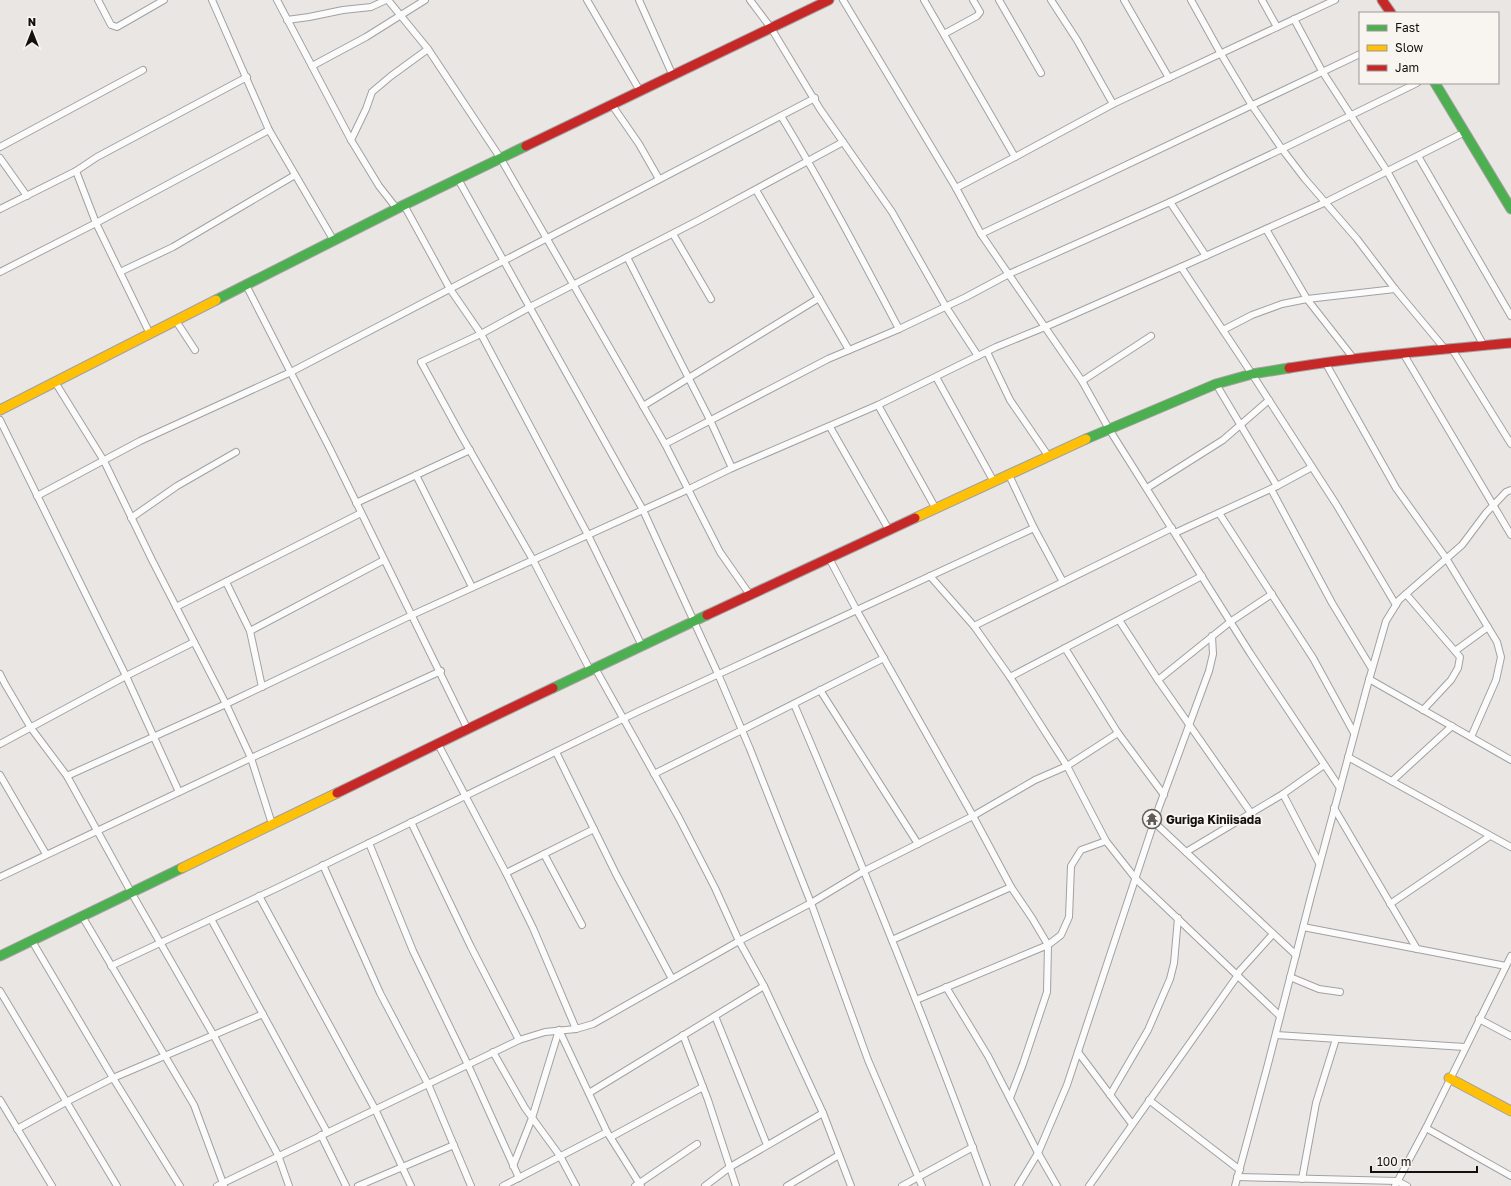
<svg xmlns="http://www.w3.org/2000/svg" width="1511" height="1186" font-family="'Golos Text',sans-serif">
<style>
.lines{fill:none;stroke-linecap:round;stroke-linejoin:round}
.street-casing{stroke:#a3a1a0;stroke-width:8}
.fast-casing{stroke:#a3a1a0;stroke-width:11}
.slow-casing{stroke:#a3a1a0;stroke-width:11}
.jam-casing{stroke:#a3a1a0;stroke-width:11}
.street{stroke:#fcfbfb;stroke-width:6}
.fast{stroke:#4caf50;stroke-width:9}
.slow{stroke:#ffc107;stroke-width:9}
.jam{stroke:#c62828;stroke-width:9}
.labels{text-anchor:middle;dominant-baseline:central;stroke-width:4;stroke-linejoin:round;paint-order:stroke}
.poi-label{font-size:12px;font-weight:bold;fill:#12110f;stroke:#f8f4ef;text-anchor:start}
</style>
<rect width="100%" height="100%" fill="#e9e6e4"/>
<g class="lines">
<defs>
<g id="street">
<polyline points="98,0 111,25 117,27 164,0"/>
<polyline points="212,0 269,130 334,241"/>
<polyline points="277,0 351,140 379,186 397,209"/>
<polyline points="388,0 428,49 501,159 665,444 720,552 750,595"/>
<polyline points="587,0 640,91"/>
<polyline points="639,0 673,76"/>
<polyline points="750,0 771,28 820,109 892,212 946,307 978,356"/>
<polyline points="843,0 956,188 981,234 1082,381 1109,429 1250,653 1340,788"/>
<polyline points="924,0 1015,157"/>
<polyline points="999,0 1041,73"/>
<polyline points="1051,0 1077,40 1113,104"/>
<polyline points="1124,0 1169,78"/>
<polyline points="1191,0 1221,54 1251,104 1282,149 1305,179 1357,239 1395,289 1445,349"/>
<polyline points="1262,0 1277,27"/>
<polyline points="1294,19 1322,71 1387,171 1484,346"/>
<polyline points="287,20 309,17 343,10 371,7 386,0"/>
<polyline points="944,34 977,16 980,12 973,0"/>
<polyline points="312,66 366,37 425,0"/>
<polyline points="612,105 639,144 659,179"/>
<path d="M781 116C823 185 861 257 899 329"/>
<polyline points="351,140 366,109 372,92 391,76 428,49"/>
<polyline points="0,147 143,70"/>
<polyline points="1418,156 1511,316"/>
<polyline points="0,158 27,196"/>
<polyline points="76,171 96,223 150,334"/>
<polyline points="458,179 643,510 718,674 750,749 811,903 868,1060 922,1186"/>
<polyline points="956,188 1015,157 1113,104 1335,0"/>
<polyline points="756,190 849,350"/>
<polyline points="1170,202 1206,256"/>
<polyline points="404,205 450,289 481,334 588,535 642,646"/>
<polyline points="0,209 76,171 97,157 247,77"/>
<polyline points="1266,229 1307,299 1354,359"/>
<polyline points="673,234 711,299"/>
<polyline points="981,234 1360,54"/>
<polyline points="627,257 710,420 732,468"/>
<polyline points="1181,267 1252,374 1336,504 1396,605"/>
<polyline points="0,272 96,223 269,130"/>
<polyline points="120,272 173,247 295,175"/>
<polyline points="246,285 330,449 467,728"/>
<polyline points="176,321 195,350"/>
<polyline points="1223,330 1252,315 1282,304 1307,299 1395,289"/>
<polyline points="1452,349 1511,444"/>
<polyline points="987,352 1010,400 1049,457"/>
<polyline points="1403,353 1511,535"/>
<polyline points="1325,362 1396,488 1446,558 1497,642 1501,657 1496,680 1471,737"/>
<polyline points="936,377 994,482"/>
<polyline points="1082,381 1151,336"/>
<polyline points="55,382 104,461 152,560 226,704 251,758 272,824"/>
<polyline points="1216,384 1277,486"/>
<polyline points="878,405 936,509"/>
<polyline points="643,406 819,298"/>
<polyline points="0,420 126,676 179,792"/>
<polyline points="830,427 889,530"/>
<polyline points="665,444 828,359 899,329 966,297 1009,274 1170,202 1282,149 1417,83"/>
<polyline points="416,475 472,587"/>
<polyline points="1009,475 1034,528 1063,582"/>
<polyline points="1147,488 1223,440 1269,400"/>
<polyline points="1271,489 1332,603 1372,669"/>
<polyline points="37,496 140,441 291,372 815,98"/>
<polyline points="356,503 470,450"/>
<polyline points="1219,513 1313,658 1354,733"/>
<polyline points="131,518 177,486 236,452"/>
<polyline points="1175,533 1277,486 1312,467"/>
<polyline points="829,558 856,609 973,816 1011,887 1032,918 1048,945 1047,992 1023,1064 1010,1098"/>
<polyline points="930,576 974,626 1010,677 1067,766 1106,841 1136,879 1280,1016"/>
<polyline points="226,582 250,631 262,687"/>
<polyline points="1406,594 1460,657 1458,668 1451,680 1423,710"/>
<polyline points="176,607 361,513"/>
<polyline points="1119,620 1158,680 1251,813"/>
<polyline points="974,626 1172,528"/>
<polyline points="250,631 384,560"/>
<polyline points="1065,648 1118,733 1164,795"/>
<polyline points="1455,651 1488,627"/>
<polyline points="595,668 679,818 715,888 739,941 764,986 823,1113 851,1186"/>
<polyline points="590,670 533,560 461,435 421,362 481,334 530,307 699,220 843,142"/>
<polyline points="0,674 5,684 31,728 67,776 131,892 214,1036 278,1155 289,1186"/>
<polyline points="1010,677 1202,576"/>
<polyline points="1369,679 1511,760"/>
<polyline points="1158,680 1230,622 1272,594"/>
<polyline points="820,690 918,844"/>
<path d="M794 704C862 863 927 1024 987 1186"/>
<polyline points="0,744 126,676 194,642"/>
<polyline points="438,744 506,873 533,928 576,1029"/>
<polyline points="556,752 616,874 672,979"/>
<polyline points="1348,757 1511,847"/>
<polyline points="654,774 742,730 884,658"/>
<polyline points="0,775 46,854"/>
<polyline points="67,776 226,704 412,615 689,489 732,468 878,405 996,347 1045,327 1181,267 1326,202 1465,132"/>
<polyline points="1392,781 1452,726"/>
<polyline points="1283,794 1319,863"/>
<polyline points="1334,808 1417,949"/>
<polyline points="411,822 471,947 519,1040"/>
<polyline points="1154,822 1296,955"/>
<polyline points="369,843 413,951 468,1065 519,1178"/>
<polyline points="1186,852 1283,794 1324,765"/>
<polyline points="544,854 582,925"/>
<polyline points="323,865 380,993 428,1084 471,1186"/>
<polyline points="506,873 594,829"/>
<polyline points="0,877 251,758 441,671"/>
<polyline points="259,896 375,1109 411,1186"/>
<polyline points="1390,904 1490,836"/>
<polyline points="82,916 194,1105 224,1186"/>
<polyline points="211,919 327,1132"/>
<polyline points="1303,927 1506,966"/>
<polyline points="892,940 1011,887"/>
<polyline points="32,941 113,1078 180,1186"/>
<polyline points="111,966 277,888 639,711 1034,528"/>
<polyline points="1237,974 1273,934"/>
<polyline points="1290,977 1319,989 1340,992"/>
<polyline points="946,987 988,1056 1038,1153 1057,1186"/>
<polyline points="0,991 117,1186"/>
<polyline points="916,1000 1048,945 1061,935 1069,917 1071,866 1081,850 1106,841"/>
<polyline points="715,1016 767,1145"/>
<polyline points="1479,1019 1511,1036"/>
<polyline points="559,1030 607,1132 641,1186"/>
<polyline points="683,1035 708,1100 736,1186"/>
<polyline points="1276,1035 1465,1047"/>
<polyline points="493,1052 525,1108 560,1156 576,1186"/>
<polyline points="1078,1052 1132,1124"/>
<polyline points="589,1093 764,986"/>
<polyline points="1110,1095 1148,1030 1170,979 1174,963 1178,918"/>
<polyline points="0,1100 52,1186"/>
<polyline points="1149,1100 1240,1170"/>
<polyline points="1426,1128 1511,1176"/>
<polyline points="17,1129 66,1102 113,1078 263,1014"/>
<polyline points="321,1135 346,1186"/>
<polyline points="611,1137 703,1087"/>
<polyline points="513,1166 532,1118 559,1030"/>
<polyline points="1237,1177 1397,1181 1407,1186"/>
<polyline points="1302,1179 1316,1103 1336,1039"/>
<polyline points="217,1186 519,1040 545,1032 576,1029 593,1024 739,941 811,903 864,871 973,816 1035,780 1067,766 1118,733"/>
<polyline points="358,1186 454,1145"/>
<polyline points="503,1186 607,1132"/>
<polyline points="635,1186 697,1144"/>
<polyline points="705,1186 730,1167 823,1113"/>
<polyline points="787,1186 839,1155"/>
<polyline points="902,1186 973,1147"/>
<polyline points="1018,1186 1038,1153 1067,1085 1159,807 1209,671 1213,654 1212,636"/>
<polyline points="1089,1186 1238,975"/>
<polyline points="1235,1186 1268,1064 1311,896 1367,687 1386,621 1399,600 1462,545 1486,513 1506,492 1511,490"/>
<polyline points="1395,1186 1426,1128 1511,956"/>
</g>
<g id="fast">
<polyline points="1435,83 1511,209"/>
<polyline points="216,300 404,205 526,146"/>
<polyline points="1086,439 1216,384 1252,374 1289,368"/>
<polyline points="553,688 707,615"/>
<polyline points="0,956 182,868"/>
</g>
<g id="slow">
<polyline points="0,410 216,300"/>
<polyline points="915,518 1086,439"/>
<polyline points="182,868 337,793"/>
<polyline points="1449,1078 1511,1111"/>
</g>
<g id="jam">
<polyline points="1382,0 1391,13"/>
<polyline points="526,146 829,0"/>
<path d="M1289 368C1362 356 1437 350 1511 343"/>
<polyline points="707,615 915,518"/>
<path d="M337 793C409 758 481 722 553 688"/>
</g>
</defs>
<use href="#street" class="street-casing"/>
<use href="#fast" class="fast-casing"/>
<use href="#slow" class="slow-casing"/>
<use href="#jam" class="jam-casing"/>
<use href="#street" class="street"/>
<use href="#fast" class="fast"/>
<use href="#slow" class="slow"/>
<use href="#jam" class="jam"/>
</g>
<defs>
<symbol id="temple-ring" viewBox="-11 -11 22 22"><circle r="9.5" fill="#f8f4ef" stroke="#5d5c5a" stroke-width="1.5"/><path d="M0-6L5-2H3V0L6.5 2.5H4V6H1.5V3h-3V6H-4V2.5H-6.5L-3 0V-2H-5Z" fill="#5d5c5a"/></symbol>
</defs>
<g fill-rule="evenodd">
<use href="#temple-ring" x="1141" y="808" width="22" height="22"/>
</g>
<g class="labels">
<g class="poi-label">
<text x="1166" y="819">Guriga Kiniisada</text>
</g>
</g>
<rect x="1359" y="12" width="140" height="72" fill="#f8f4ef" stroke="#9c9995"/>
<rect x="1367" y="25" width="20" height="6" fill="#4caf50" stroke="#9c9995"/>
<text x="1395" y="32" font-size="12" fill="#12110f">Fast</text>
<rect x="1367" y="45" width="20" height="6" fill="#ffc107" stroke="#9c9995"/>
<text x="1395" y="52" font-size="12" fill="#12110f">Slow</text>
<rect x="1367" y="65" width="20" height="6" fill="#c62828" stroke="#9c9995"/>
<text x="1395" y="72" font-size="12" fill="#12110f">Jam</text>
<g transform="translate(32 32)" stroke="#f8f4ef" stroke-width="3" paint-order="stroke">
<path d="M0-3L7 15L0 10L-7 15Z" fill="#12110f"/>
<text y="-6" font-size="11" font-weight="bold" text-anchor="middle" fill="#12110f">N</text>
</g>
<path d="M1371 1166v6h106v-6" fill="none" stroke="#12110f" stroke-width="2"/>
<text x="1377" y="1166" font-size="12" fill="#12110f" stroke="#f8f4ef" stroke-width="3" paint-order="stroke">100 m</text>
</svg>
